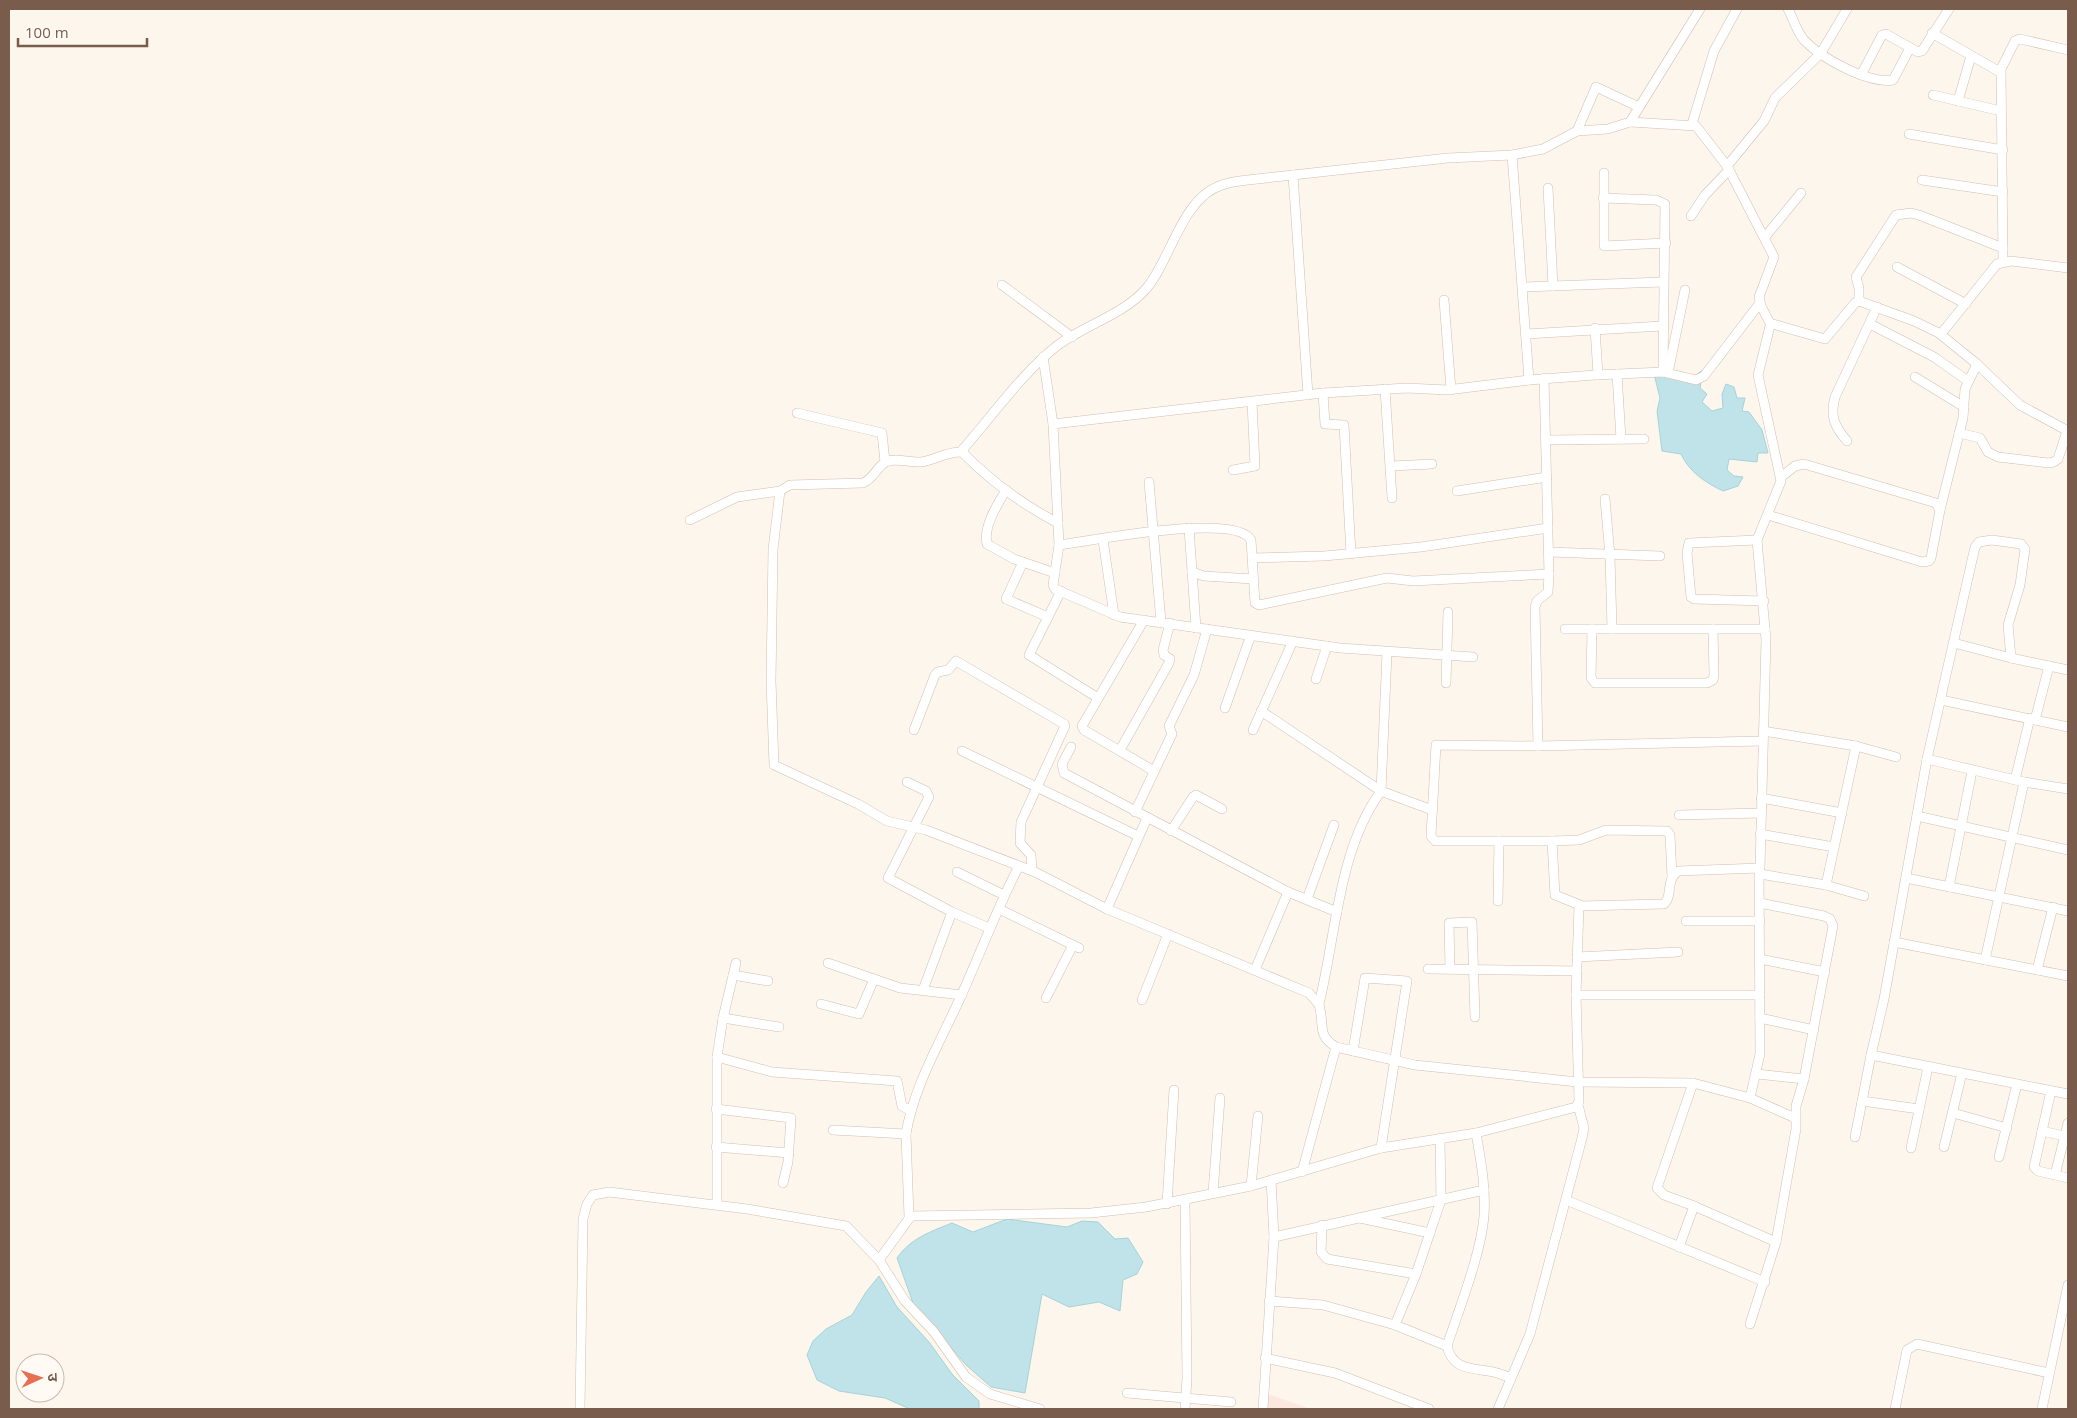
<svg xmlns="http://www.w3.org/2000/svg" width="2077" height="1418" font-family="'Open Sans','Noto Sans Devanagari',sans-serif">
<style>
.commercial{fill:#fde8e0}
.water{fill:#bfe3e8;stroke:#a5d3da}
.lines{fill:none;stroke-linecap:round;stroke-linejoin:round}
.minor-casing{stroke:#d1beb0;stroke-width:10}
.minor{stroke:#fff;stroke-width:9}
</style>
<rect width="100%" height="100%" fill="#fdf6ec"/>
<polygon class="commercial" points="1268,1394 1311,1409 1267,1409"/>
<g class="water">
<path d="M1657 370 1693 377 1703 370 1700 388 1707 394 1702 402 1712 411 1723 408 1722 394 1726 384 1734 387 1737 398H1745L1742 411 1749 412 1762 430 1768 453H1758L1757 462 1729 459 1727 470 1734 476 1743 477 1738 486 1723 491C1706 483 1689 472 1681 454L1662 451 1657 411 1660 398 1655 378Z"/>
<path d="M1007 1219 1067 1227 1082 1221 1098 1222 1115 1239 1128 1238 1143 1262 1137 1274 1123 1280 1120 1311 1099 1302 1069 1307 1042 1294 1025 1393 991 1387 966 1365 913 1303 897 1258C911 1238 930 1232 952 1223L973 1232Z"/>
<polygon points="879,1276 897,1307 929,1342 952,1374 979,1401 979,1409 910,1409 885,1398 839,1391 817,1380 807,1355 813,1341 826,1329 852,1315 866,1292"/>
</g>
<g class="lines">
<defs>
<g id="minor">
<path d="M1788 9C1793 18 1797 32 1804 40 1821 58 1868 84 1893 80L1910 48"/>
<polyline points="1932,33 2000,72"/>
<polyline points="1861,75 1882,35 1886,34 1918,52 1922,51 1949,9"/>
<polyline points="1933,95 2001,111"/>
<polyline points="1958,101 1971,56"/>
<polyline points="1630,122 1696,126 1727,166 1774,257 1759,297 1761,306 1771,325"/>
<polyline points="1692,124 1714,51 1737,9"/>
<polyline points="1577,131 1596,87 1639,107"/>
<polyline points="1909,134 2003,150"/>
<polyline points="1512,155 1529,380"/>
<polyline points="1727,166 1764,121 1775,98 1821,53 1847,9"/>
<polyline points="1604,173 1604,246 1666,243"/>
<polyline points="1293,175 1308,395"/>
<polyline points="1922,180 2003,192"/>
<polyline points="1548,188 1553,286"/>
<polyline points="1603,198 1656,200 1665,204 1663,372"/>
<polyline points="1691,216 1705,195 1729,170"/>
<polyline points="1765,237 1801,193"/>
<polyline points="2003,262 2001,69 2015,41 2020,39 2068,50"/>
<polyline points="1897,267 1966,304"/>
<polyline points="1002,285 1072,337"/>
<polyline points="1523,287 1663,282"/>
<polyline points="1444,300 1451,390"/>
<polyline points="1859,301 1859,288 1856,277 1896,215 1911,213 1919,215 2003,248"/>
<polyline points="1870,324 1934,357 1968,381"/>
<polyline points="1595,328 1598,375"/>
<polyline points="1526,334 1662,326"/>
<polyline points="1940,334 1977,364 2020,405 2068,431"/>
<polyline points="1043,357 1053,424 1059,545 1053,585 1055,589 1120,617 1340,648 1473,657"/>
<polyline points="1668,373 1685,290"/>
<polyline points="1617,374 1621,439"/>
<polyline points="1915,377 1964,407"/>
<polyline points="1385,389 1392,498"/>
<polyline points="1323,393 1325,424 1344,425 1351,554"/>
<polyline points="797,413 882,433 885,462"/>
<polyline points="1053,424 1323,393 1407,388 1447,390 1529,380 1595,375 1663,372 1696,380 1704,376 1760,303"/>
<polyline points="1959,433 1980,438 1988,452 1998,457 2048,463 2054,462 2058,459 2067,431"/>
<polyline points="1546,440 1644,439"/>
<path d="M1847 441C1834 426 1830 416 1835 397L1877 307"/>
<path d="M963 452C946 451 936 460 921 462 910 463 895 457 886 462 876 467 874 479 863 483L790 485 780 491 773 549 771 681 774 765 858 804 887 821 926 830 1035 872 1107 909 1309 993C1312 997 1317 1001 1319 1005 1325 1024 1316 1035 1336 1047L1415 1065 1578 1082 1693 1083 1750 1098 1795 1118"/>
<polyline points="1392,466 1432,464"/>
<polyline points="1233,470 1255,466 1252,402"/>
<polyline points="1149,482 1161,622"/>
<path d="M1006 490C997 505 983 527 987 544L1014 559 1055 573"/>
<polyline points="1457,491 1547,477"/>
<polyline points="1605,499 1610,556 1612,629"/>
<polyline points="1940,510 1963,418 1965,389 1977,364"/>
<polyline points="1768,515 1922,562 1929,561 1931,558 1940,510 1936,503 1804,464 1795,466 1781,477"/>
<polyline points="690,520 737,497 780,491"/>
<path d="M1058 523C1023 505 992 482 964 454L963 449C993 415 1023 372 1058 345 1085 325 1122 315 1145 290 1171 261 1181 198 1222 185 1230 182 1240 181 1248 180L1448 158 1512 155 1543 149 1577 131 1608 129 1630 122 1700 9"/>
<polyline points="1189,528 1196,628"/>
<polyline points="1103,540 1114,615"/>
<polyline points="1757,540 1689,543 1687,553 1691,597 1694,599 1764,601"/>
<path d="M1059 545C1091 541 1236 512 1251 540L1255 603 1259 605 1387 578 1413 581 1549 574"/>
<polyline points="1549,552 1660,556"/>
<polyline points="1253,558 1324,556 1421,547 1548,528"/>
<polyline points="1023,562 1006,599 1048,617"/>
<polyline points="1192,572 1204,576 1253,579"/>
<polyline points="1061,591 1029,655 1098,698"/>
<polyline points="1144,620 1082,726 1084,730 1154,771"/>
<polyline points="1565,629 1765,629"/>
<polyline points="1592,629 1591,678 1595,683 1707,683 1713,680 1714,675 1713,629"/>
<polyline points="1954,643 2011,658 2068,670"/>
<polyline points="1316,679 1327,646"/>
<polyline points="1446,683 1448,612"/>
<polyline points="1941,700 2068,727"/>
<polyline points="1225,708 1251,635"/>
<polyline points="1261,711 1381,791 1432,810"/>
<polyline points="2035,720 2049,666"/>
<polyline points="914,730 935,675 938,672 948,670 956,661 1064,724 1065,726 1021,822 1020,843 1031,855 1032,871"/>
<polyline points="1253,730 1293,641"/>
<polyline points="1763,731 1856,746 1896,757"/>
<polyline points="1538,746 1535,607 1537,601 1548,592 1549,574 1544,378"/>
<polyline points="1071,747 1062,764 1064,773 1288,892 1337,912"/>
<polyline points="1120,750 1169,663 1170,659 1164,655 1163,650 1170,623"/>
<polyline points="962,751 1138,836"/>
<polyline points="1927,759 2024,782 2068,789"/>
<polyline points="2015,780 2030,718"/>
<polyline points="907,782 926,791 929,797 888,878 952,912 989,928"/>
<polyline points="1761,798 1842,813"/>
<polyline points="1135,812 1172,734 1169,726 1194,675 1207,629"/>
<polyline points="1679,815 1760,813"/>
<polyline points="1917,816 2068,850"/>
<polyline points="1171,831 1193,797 1196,795 1222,809"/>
<polyline points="1760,834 1834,847"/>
<polyline points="1552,841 1555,895 1580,905"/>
<polyline points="957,872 1004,895"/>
<polyline points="1760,874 1826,885 1864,896"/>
<polyline points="1672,877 1670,835 1667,831 1606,830 1579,840 1552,841 1435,841 1431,836 1436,745 1538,746 1762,741"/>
<polyline points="1906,878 2068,911"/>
<polyline points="1826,885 1856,746"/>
<polyline points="1949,887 1972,771"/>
<polyline points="1307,899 1334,825"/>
<polyline points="1498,901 1499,841"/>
<polyline points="999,909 1079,948"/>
<polyline points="1107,909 1147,818"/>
<polyline points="1686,921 1760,921"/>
<polyline points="1894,942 2068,976"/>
<polyline points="1577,957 1678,952"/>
<polyline points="1760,959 1825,972"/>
<polyline points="1985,960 2024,782"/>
<polyline points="828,963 900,988 962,995"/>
<polyline points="1428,969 1577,971"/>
<polyline points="1450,969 1449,923 1472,922 1475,1017"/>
<polyline points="1255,970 1288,892"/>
<polyline points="2037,970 2053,907"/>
<polyline points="733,975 768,981"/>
<polyline points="923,990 952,912"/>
<polyline points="1576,995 1760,995"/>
<polyline points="1046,998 1073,945"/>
<polyline points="1142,1000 1168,934"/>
<polyline points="821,1004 859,1014 874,979"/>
<path d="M1319 1004C1336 936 1338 850 1381 791L1387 653"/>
<polyline points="723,1018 779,1027"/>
<polyline points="1760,1018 1814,1030"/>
<polyline points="1353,1051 1365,978 1407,981 1381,1148"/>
<polyline points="1871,1055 1884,999 1927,759 1975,547 1979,542 1992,540 2021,544 2025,549 2020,585 2008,625 2011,658"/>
<polyline points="717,1057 772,1072 897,1081 902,1106 911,1111"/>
<polyline points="1757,1074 1804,1079"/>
<polyline points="1693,1083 1657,1188 1664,1195 1694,1206"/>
<polyline points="2051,1091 2034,1167 2038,1171 2068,1178"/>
<polyline points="1750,1098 1760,1054 1759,869"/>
<polyline points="1862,1101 1919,1109"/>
<polyline points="716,1109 791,1118 788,1162 783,1183"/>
<polyline points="1953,1113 2007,1128"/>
<polyline points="833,1130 906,1134"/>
<polyline points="2042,1131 2068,1137"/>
<polyline points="1855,1137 1871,1055 2068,1094"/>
<polyline points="716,1147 789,1153"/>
<polyline points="1944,1147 1962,1073"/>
<polyline points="1911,1148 1928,1067"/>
<polyline points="1999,1157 2017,1084"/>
<polyline points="1302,1172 1336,1047"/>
<polyline points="2055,1175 2068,1123"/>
<polyline points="1251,1186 1258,1116"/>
<polyline points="1213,1193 1220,1098"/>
<polyline points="1566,1200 1765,1282"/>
<polyline points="1185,1201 1187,1378 1185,1409"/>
<polyline points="1167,1204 1174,1090"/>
<polyline points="717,1205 717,1057 723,1018 736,963"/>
<path d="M909 1217 906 1134C914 1085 941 1041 961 996 981 952 997 908 1019 866"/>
<polyline points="1360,1218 1430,1233"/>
<polyline points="1322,1225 1321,1252 1327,1259 1416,1274"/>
<polyline points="1274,1237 1484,1190"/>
<polyline points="1679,1247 1694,1206 1776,1242"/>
<path d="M879 1260 911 1216 1091 1213 1146 1207 1251 1186 1381 1148 1476 1133 1576 1107 1579 1101 1576 995 1579 906 1664 904C1673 897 1665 881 1678 871L1760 868 1766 640 1757 540 1781 481 1758 375 1770 326 1773 324 1825 339 1855 303 1859 301 1914 321 1941 334 1997 264 2011 261 2068 268"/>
<path d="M1269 1301 1323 1305 1395 1325 1447 1346C1459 1309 1481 1254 1484 1216 1486 1188 1481 1161 1476 1133"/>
<polyline points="1750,1324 1776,1242 1796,1129 1796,1106 1804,1079 1833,926 1830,919 1824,916 1760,903"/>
<polyline points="1395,1325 1416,1274 1441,1200 1440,1138"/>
<path d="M1447 1346C1452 1368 1468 1368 1488 1371 1496 1372 1504 1375 1511 1378"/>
<polyline points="1265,1358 1335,1373 1429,1409"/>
<polyline points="1127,1393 1231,1402"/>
<polyline points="580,1409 583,1219 587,1204 593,1195 609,1192 747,1209 846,1226 879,1260 905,1301 934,1332 966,1377 990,1394 1040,1409"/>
<polyline points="1263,1409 1274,1237 1271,1180"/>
<polyline points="1498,1409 1530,1334 1582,1138 1584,1128 1578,1105"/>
<polyline points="1895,1409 1907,1350 1917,1344 2049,1373"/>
<polyline points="2042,1409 2068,1285"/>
</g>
</defs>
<use href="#minor" class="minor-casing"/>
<use href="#minor" class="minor"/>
</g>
<rect width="2077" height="1418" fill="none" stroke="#7a5c4d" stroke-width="20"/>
<g transform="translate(40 1378) rotate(87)"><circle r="24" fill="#fffaf3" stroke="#cabbb1"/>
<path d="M0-4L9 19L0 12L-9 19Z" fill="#e76f51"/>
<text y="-8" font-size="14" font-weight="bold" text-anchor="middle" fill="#7a5c4d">उ</text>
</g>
<path d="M18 38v8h129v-8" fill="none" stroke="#7a5c4d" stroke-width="2.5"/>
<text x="25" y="38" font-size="15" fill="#7a5c4d" stroke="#fffaf3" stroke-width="4" paint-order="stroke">100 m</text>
</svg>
